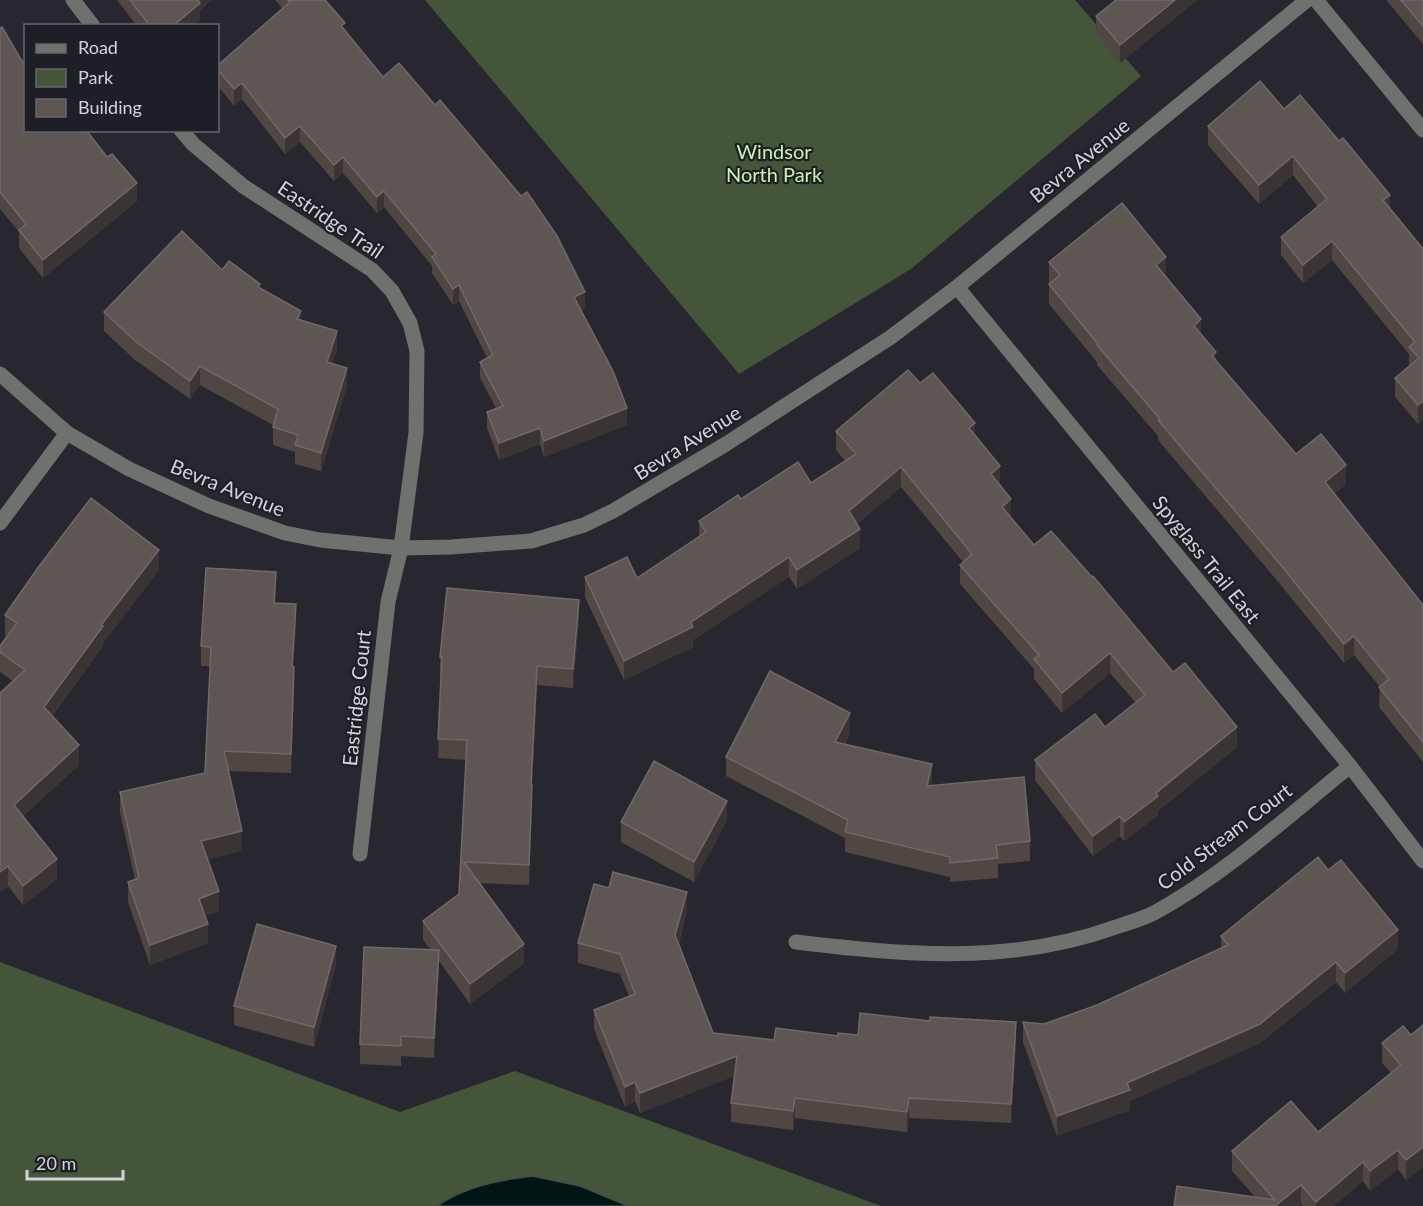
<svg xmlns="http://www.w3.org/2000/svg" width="1423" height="1206" font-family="Lato,sans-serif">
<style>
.green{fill:#455539}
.water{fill:#011515;stroke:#404e50;stroke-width:1.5}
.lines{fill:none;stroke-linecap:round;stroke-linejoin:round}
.minor{stroke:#6e726f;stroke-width:15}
.wall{fill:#504743}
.shaded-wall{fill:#3a3435}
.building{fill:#5e5653;stroke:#706968;stroke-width:1.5}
.labels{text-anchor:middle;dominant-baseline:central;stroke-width:4.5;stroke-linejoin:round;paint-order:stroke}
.park-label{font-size:20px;fill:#caf3ac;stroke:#1e1e26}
.street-label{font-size:20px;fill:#d3d3d9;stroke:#1e1e26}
</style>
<rect width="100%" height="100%" fill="#282730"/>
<g class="green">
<polygon points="425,0 1075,0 1141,76 911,269 739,374"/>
<polygon points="0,962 400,1112 515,1071 881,1206 0,1206"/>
</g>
<path class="water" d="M532 1176 580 1186 628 1206H437C465 1187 498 1180 532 1176Z"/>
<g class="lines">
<g class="minor">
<polyline points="73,0 93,26"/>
<polyline points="1316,0 1423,130"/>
<polyline points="181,130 193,144 243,186 372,270 392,291 410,323 417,351 416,433 401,548 388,602 360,854"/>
<polyline points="957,287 1350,766 1423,861"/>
<polyline points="0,374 67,433 129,469 209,506 285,533 320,540 401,548 451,547 531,541 584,525 613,511 726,444 891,337 957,287 1307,0"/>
<polyline points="0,523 67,433"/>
<path d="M796 942C905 955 1010 965 1116 927 1128 923 1142 919 1154 913 1225 874 1287 817 1350 766"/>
</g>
</g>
<g class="wall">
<polygon points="117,0 212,0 200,10 200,20 193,26 137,26"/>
<polygon points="275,0 325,0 345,29 383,77 585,308 581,310 627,425 544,457 540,444 499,460 487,428 487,412 496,408 480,378 480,362 487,358 459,301 453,305 432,273 432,266 384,207 377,213 343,173 334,181 300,142 285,154 242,99 234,106 218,86 218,65 282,8"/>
<polygon points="1197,0 1120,63 1096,34 1096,16"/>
<polygon points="1387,0 1423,0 1423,44 1387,1"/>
<polygon points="0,28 26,130 137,201 43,278 19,248 19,232 0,209"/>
<polygon points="1284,109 1390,208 1423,249 1423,420 1418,424 1395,397 1395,378 1409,366 1409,354 1332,260 1303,283 1281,255 1281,237 1318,207 1293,175 1259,204 1208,145 1208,126"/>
<polygon points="1049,262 1166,276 1201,334 1216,361 1296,454 1346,484 1334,494 1423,605 1423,762 1379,707 1380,687 1354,655 1344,663 1280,584 1158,440 1158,436 1097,365 1097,362 1049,304 1049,284 1050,283 1049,282"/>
<polygon points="222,270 260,288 337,349 332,363 347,386 321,471 295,464 295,452 273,445 273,425 200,385 190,399 135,360 104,331 104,312"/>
<polygon points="920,383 975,436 1000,485 1011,519 1034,545 1173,672 1237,747 1158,811 1158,815 1124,841 1120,836 1093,856 1035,780 1035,760 1105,727 1136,703 1110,673 1062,713 1034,679 1034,669 960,584 960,565 963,562 901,487 857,524 860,548 797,589 789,577 693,640 693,647 624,680 585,597 585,577 637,578 699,537 699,521 741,499 811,483 845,461 836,450 836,431"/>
<polygon points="159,570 103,643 103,646 52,716 79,765 23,816 57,879 23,905 8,886 0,892 0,693 13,681 0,672 0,646 7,636 5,635 5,615"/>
<polygon points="276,591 275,603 296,624 293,667 294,686 291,773 228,771 242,851 207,859 219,911 205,916 208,943 150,965 128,902 128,882 135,880 120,812 120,792 205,773 210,666 201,666 201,646"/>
<polygon points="579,620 573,688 537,685 532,785 532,805 529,885 479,883 524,963 470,1004 439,961 434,1058 401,1056 401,1066 360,1064 360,1044 431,950 423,940 423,921 459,894 466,760 438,758 441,677 440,677 440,657"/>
<polygon points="850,733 845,744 932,784 932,786 1030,841 1030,861 998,864 998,878 950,882 950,877 845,852 845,838 726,776 726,757"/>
<polygon points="727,820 694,882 621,842 621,822"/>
<polygon points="687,911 679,943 713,1033 774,1040 858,1035 1016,1042 1011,1123 909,1118 907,1132 795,1118 793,1130 731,1122 731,1103 734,1076 640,1113 635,1101 625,1107 594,1029 594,1010 629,996 620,974 578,963 578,943"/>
<polygon points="1221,936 1398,949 1345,993 1336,982 1260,1043 1130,1101 1130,1110 1057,1136 1023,1042 1023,1022 1044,1024 1097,1005 1221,949"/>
<polygon points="336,965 314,1047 234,1025 234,1006"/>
<polygon points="1423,1025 1423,1167 1406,1180 1398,1169 1370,1191 1363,1181 1334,1206 1303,1206 1301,1204 1299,1206 1174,1206 1256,1198 1232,1171 1232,1151 1318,1132 1391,1073 1382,1063 1382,1043 1411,1035"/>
</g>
<g class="shaded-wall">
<polygon points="196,0 212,0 200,10 200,20 193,26 173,26"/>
<polygon points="1175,0 1197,0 1120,63 1120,45"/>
<polygon points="242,83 242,99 234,106 234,89"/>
<polygon points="300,126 300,142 285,154 285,138"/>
<polygon points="1293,156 1293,175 1259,204 1259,185"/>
<polygon points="343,157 343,173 334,181 334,165"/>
<polygon points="137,183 137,201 43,278 43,260"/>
<polygon points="384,191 384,207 377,213 377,197"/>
<polygon points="1390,195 1390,214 1383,200"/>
<polygon points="1332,241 1332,260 1303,283 1303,265"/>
<polygon points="1166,257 1166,276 1156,285 1156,265"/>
<polygon points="459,285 459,301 453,305 453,289"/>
<polygon points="585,292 585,308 574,314 574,297"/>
<polygon points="301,311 301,329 297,319"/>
<polygon points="1201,319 1201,339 1194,326"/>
<polygon points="337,331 337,349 327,380 327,362"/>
<polygon points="1216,352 1216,371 1212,356"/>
<polygon points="200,366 200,385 190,399 190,381"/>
<polygon points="347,368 347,386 321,471 321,453"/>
<polygon points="1423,401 1423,420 1418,424 1418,405"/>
<polygon points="627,408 627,425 544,457 544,441"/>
<polygon points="975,423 975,442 969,428"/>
<polygon points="540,428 540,444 499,460 499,443"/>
<polygon points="1346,465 1346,484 1325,502 1325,482"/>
<polygon points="1000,466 1000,486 991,474"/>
<polygon points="901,467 901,487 849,531 849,511"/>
<polygon points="1011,499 1011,519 1002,507"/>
<polygon points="860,529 860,548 797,589 797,570"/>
<polygon points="159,550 159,570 103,643 103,646 44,726 44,707 101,625"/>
<polygon points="789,557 789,577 693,640 693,647 624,680 624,661 691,622"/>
<polygon points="276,572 276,591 274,623 274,603"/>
<polygon points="579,600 579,620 573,688 573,669"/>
<polygon points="296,604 296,624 292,686 292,666"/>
<polygon points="1354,636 1354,655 1344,663 1344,644"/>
<polygon points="1110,653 1110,673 1062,713 1062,693"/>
<polygon points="537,666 537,685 531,805 531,785"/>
<polygon points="294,667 294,686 291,773 291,754"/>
<polygon points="850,713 850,733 835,761 835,742"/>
<polygon points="1237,727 1237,747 1158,811 1158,815 1124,841 1124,822 1156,793"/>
<polygon points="79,745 79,765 14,824 14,805"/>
<polygon points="932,764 932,784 927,806 927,786"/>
<polygon points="532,785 532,805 529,885 529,865"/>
<polygon points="727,801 727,820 694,882 694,862"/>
<polygon points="1120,816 1120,836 1093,856 1093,836"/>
<polygon points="242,831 242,851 201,860 201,841"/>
<polygon points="57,859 57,879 23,905 23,886"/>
<polygon points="8,866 8,886 0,892 0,872"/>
<polygon points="219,891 219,911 199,918 199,899"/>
<polygon points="687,892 687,911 675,955 675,935"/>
<polygon points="208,924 208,943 150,965 150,945"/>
<polygon points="1398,930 1398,949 1345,993 1345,973"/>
<polygon points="524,944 524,963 470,1004 470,984"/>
<polygon points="336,946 336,965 314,1047 314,1027"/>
<polygon points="439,950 439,970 434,1058 434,1038"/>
<polygon points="1336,962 1336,982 1260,1043 1130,1101 1130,1110 1057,1136 1057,1116 1127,1083"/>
<polygon points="1016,1022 1016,1042 1011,1123 1011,1104"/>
<polygon points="737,1056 737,1075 640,1113 640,1093"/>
<polygon points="635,1082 635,1101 625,1107 625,1087"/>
<polygon points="795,1098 795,1118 793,1130 793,1111"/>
<polygon points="909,1098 909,1118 907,1132 907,1112"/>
<polygon points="1423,1147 1423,1167 1406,1180 1406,1160"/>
<polygon points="1398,1150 1398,1169 1370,1191 1370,1171"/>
<polygon points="1363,1162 1363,1181 1334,1206 1316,1206 1316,1202"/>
<polygon points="1301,1185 1301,1204 1299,1206 1275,1206"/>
</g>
<g class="building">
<polygon points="130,0 198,0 200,3 173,26 150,26"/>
<polygon points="288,0 325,0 345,23 341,26 383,77 399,63 435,105 440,100 521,196 527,192 557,236 585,292 574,297 613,371 627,408 544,441 540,428 499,443 487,412 503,406 480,362 493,355 459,285 453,289 432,257 436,254 384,191 377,197 343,157 334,165 300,126 285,138 242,83 234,89 218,70 218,65 290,2"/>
<polygon points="1116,0 1175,0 1120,45 1096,16"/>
<polygon points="1401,0 1423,0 1423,26"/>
<polygon points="2,27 26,68 26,130 86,130 107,157 112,154 137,183 43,260 19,230 26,224 0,192 0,28"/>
<polygon points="1260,81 1284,109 1300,95 1339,141 1343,138 1390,195 1383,200 1423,249 1423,401 1418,405 1395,378 1419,358 1409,347 1415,342 1332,241 1303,265 1281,237 1327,199 1293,156 1259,185 1208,126"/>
<polygon points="1122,203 1166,257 1156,265 1201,319 1194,326 1216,352 1212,356 1296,454 1321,434 1346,465 1325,482 1423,605 1423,742 1379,687 1389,679 1354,636 1344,644 1280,564 1158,420 1160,419 1097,345 1098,344 1049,284 1060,275 1049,262"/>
<polygon points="182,231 222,270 229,261 260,284 258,287 301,311 297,319 337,331 327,362 347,368 321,453 295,445 298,435 273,427 278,409 200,366 190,381 135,341 104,312"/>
<polygon points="908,370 920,383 933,373 975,423 969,428 1000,466 991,474 1011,499 1002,507 1034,545 1051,531 1092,577 1093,576 1173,672 1185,663 1237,727 1156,793 1158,796 1124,822 1120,816 1093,836 1035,760 1095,714 1105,727 1145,695 1110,653 1062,693 1034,659 1039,655 960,565 972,554 901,467 849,511 860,529 797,570 789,557 691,622 693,627 624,661 585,577 627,557 637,578 706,532 699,521 738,495 741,499 798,462 811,483 856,454 836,431"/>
<polygon points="91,498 159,550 101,625 103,626 44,707 79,745 14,805 57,859 23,886 8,866 0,872 0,693 25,670 0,652 0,646 17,623 5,615 37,569"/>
<polygon points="206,568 276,572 274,603 296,604 292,666 294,667 291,754 224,751 242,831 201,841 219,891 199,899 208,924 150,945 128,882 139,878 120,792 205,773 211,647 201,646"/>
<polygon points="447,588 579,600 573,669 537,666 531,785 532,785 529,865 464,862 524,944 470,984 423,921 459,894 467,740 438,739 442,657 440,657"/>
<polygon points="770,671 850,713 835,742 932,764 927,786 1024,777 1030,841 996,845 998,858 950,863 950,857 845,832 848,820 726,757"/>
<polygon points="654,761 727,801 694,862 621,822"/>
<polygon points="1318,857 1328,870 1341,860 1398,930 1345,973 1336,962 1260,1024 1127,1083 1130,1090 1057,1116 1023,1022 1044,1024 1097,1005 1228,945 1221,936"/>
<polygon points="613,872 687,892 675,935 713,1033 774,1040 776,1028 838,1036 838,1033 858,1035 860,1013 930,1021 930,1017 1016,1022 1011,1104 909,1098 907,1112 795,1098 793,1111 731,1103 737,1056 640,1093 635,1082 625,1087 594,1010 635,994 620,954 578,943 594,884 609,888"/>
<polygon points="257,924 336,946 314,1027 234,1006"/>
<polygon points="364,947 439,950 434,1038 401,1036 401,1046 360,1044"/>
<polygon points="1423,1025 1423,1147 1406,1160 1398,1150 1370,1171 1363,1162 1316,1202 1301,1185 1275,1206 1174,1206 1177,1186 1275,1200 1232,1151 1291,1101 1318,1132 1401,1065 1382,1043 1403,1026 1411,1035"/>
</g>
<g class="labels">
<g class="park-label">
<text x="774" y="151">Windsor<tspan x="774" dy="23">North Park</tspan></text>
</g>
<g class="street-label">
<text transform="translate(1079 160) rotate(-39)">Bevra Avenue</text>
<text transform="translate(331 219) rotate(34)">Eastridge Trail</text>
<text transform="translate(687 442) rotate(-32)">Bevra Avenue</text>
<text transform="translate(228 487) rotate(22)">Bevra Avenue</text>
<text transform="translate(1207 559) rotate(51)">Spyglass Trail East</text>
<text transform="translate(356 698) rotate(-84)">Eastridge Court</text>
<text transform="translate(1224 836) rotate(-37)">Cold Stream Court</text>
</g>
</g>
<rect x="24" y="24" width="195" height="108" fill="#1e1e26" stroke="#66666e" stroke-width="1.5"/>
<rect x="36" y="44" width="30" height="9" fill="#6e726f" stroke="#66666e" stroke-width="1.5"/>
<text x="78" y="54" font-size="18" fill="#d3d3d9">Road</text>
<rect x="36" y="69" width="30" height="18" fill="#455539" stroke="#66666e" stroke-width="1.5"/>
<text x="78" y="84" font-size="18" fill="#d3d3d9">Park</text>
<rect x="36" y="99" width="30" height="18" fill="#5e5653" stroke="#66666e" stroke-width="1.5"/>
<text x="78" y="114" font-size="18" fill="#d3d3d9">Building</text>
<path d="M27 1170v9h96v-9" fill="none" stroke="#d3d3d9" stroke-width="3"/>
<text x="36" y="1170" font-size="18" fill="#d3d3d9" stroke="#1e1e26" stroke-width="4.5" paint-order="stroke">20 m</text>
</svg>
